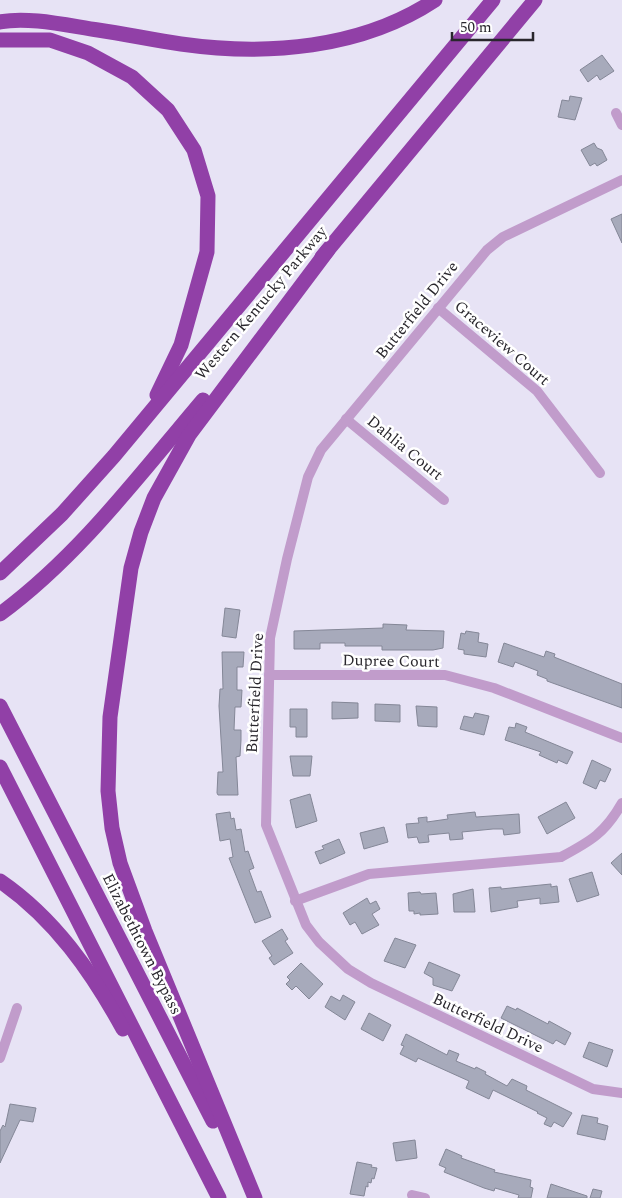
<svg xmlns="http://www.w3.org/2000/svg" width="622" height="1198" font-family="Spectral,serif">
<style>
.building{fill:#a7aabb;stroke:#848797}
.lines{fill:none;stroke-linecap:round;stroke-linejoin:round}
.street{stroke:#c19ccb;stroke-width:10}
.highway{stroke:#9140a7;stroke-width:15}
.labels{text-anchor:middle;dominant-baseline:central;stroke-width:5;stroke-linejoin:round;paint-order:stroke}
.street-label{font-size:16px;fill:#29272d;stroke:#fff}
</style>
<rect width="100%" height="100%" fill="#e7e3f5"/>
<g class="building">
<polygon points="602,55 614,71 600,80 597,75 588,82 580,70"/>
<polygon points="570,96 582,98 575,120 558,117 562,100 569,101"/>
<polygon points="594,143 597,148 602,150 607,160 597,166 595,163 590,166 581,150"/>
<polygon points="622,214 622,243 611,219"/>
<polygon points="225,608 240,610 236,638 222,636"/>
<polygon points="383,624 407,625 406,630 444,631 443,648 433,650 382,650 382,646 345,646 345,643 320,643 320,649 294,649 294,631 383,628"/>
<polygon points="466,631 479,633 478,642 488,644 486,657 464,654 464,650 458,649 461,633 465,634"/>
<polygon points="504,643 544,657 546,651 555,654 554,657 622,684 622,708 547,681 547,679 537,675 538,671 515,662 513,667 498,662"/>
<polygon points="222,652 244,652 243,667 237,667 237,690 242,690 241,707 235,707 234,730 241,730 241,740 240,756 236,757 238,795 218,795 217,793 218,772 223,772 219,706 220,689 223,689"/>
<polygon points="332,702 358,703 358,718 332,719"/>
<polygon points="375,704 400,705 400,722 375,721"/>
<polygon points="416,706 437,707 437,727 418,726"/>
<polygon points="290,709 307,709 307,737 296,737 296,727 290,727"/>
<polygon points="475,713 489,716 484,735 460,729 464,716 473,718"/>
<polygon points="516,723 527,727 525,732 573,752 567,764 558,760 557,763 539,755 541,752 505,740 509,727 515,728"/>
<polygon points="290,756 312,756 310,776 293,776"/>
<polygon points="592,760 611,769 605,782 600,780 596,789 583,783"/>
<polygon points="310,794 317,821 296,828 290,800"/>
<polygon points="566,802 575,818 547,834 538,817"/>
<polygon points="230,812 231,819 234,818 236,830 241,829 245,852 248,851 254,868 249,870 257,892 261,891 271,917 255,923 229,858 233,857 230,839 220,841 216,814"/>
<polygon points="475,812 476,817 519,814 520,833 504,835 503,829 493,829 462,832 463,839 450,840 449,833 428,835 429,842 419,843 417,837 408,838 406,824 419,823 418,818 427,817 427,822 448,819 447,815"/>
<polygon points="384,827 388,842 364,849 360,833"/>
<polygon points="339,839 345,853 320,864 315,852 324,849 322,846"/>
<polygon points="622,853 622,875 611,863"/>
<polygon points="592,872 599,895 577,902 569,879"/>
<polygon points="551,884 551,887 557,886 559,902 540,904 540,898 517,901 518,907 491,912 489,888 501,887 501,889"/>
<polygon points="473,889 475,912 454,912 453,894"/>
<polygon points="420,892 421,894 436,893 438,914 420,915 420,913 414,914 414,911 409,911 408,893"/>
<polygon points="367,898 370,904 376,901 380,909 372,914 379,925 362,934 355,922 350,925 343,913"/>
<polygon points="282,929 288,939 285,941 293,953 274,965 269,958 272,956 262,941"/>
<polygon points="395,938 416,945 405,968 384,961"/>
<polygon points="429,962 460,975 452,991 433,985 433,978 424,973"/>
<polygon points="301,963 323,984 309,999 296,986 292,990 286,984 290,980 287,977"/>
<polygon points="343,995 355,1002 345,1020 325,1007 331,996 340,1001"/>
<polygon points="507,1006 516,1010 517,1008 548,1024 549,1021 571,1033 565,1045 556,1040 553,1044 501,1018"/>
<polygon points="369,1013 391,1025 383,1041 361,1029"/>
<polygon points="406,1034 447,1055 449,1050 459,1054 456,1061 475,1069 476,1067 486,1072 485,1074 507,1086 512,1079 527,1086 526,1090 572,1113 563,1127 554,1122 551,1127 544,1124 547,1118 537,1113 538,1112 493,1090 489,1099 466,1088 469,1081 418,1058 416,1062 400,1054 404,1046 401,1045"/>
<polygon points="589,1042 613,1050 607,1067 583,1057"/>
<polygon points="10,1104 36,1108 33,1122 20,1120 0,1163 0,1131 3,1125 5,1127"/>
<polygon points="582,1115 598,1118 597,1123 608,1126 605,1140 577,1134"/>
<polygon points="415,1140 417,1158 396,1161 393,1143"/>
<polygon points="446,1149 462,1156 461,1158 495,1170 494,1172 531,1180 530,1187 533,1188 531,1198 518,1198 519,1195 495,1188 494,1191 484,1188 444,1172 446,1168 439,1165"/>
<polygon points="357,1162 372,1165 371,1167 377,1168 374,1179 372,1178 371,1183 368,1182 368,1187 366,1186 364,1196 350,1194"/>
<polygon points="551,1184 587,1196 587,1198 547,1198"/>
<polygon points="593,1189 602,1191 600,1198 590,1198"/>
</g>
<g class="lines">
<g class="street">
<polyline points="616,113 622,125"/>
<polyline points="622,180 503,237 487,250 321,450 308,477 287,559 270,638 266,825 306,925 319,942 348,969 371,983 593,1089 622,1093"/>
<polyline points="438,308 537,391 600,473"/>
<polyline points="346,419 444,500"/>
<polyline points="269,675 445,675 494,688 622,738"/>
<path d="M295 901 369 874 561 857C591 841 605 833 622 803"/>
<polyline points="0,1058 17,1008"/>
<polyline points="412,1195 425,1198"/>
</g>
<g class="highway">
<path d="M0 22C28 16 70 26 98 30 126 34 153 40 181 44 266 56 361 49 435 0"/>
<polyline points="0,40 50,40 88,53 132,77 168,110 194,150 208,196 207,252 181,345 157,395"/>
<polyline points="322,257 535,0"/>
<polyline points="0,573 62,514 114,456 493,0"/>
<path d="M0 614C79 556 140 474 203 400"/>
<polyline points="0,706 213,1121"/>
<polyline points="0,767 219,1198"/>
<path d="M0 881C54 918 92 972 123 1029"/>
<polyline points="255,1198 145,931 120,863 112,828 108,791 110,717 131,568 141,532 154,498 189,435 328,250"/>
</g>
</g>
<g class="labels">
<g class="street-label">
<text transform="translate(261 303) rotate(-50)">Western Kentucky Parkway</text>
<text transform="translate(417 310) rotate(-51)">Butterfield Drive</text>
<text transform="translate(502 343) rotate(41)">Graceview Court</text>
<text transform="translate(405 448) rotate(39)">Dahlia Court</text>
<text transform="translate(391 661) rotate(1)">Dupree Court</text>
<text transform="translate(255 693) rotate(-87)">Butterfield Drive</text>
<text transform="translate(142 944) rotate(63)">Elizabethtown Bypass</text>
<text transform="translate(488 1023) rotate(25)">Butterfield Drive</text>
</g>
</g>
<path d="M452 32v8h81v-8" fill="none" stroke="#29272d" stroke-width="2.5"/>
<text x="460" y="32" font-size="15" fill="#29272d" stroke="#ffffff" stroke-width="4" paint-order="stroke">50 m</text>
</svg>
